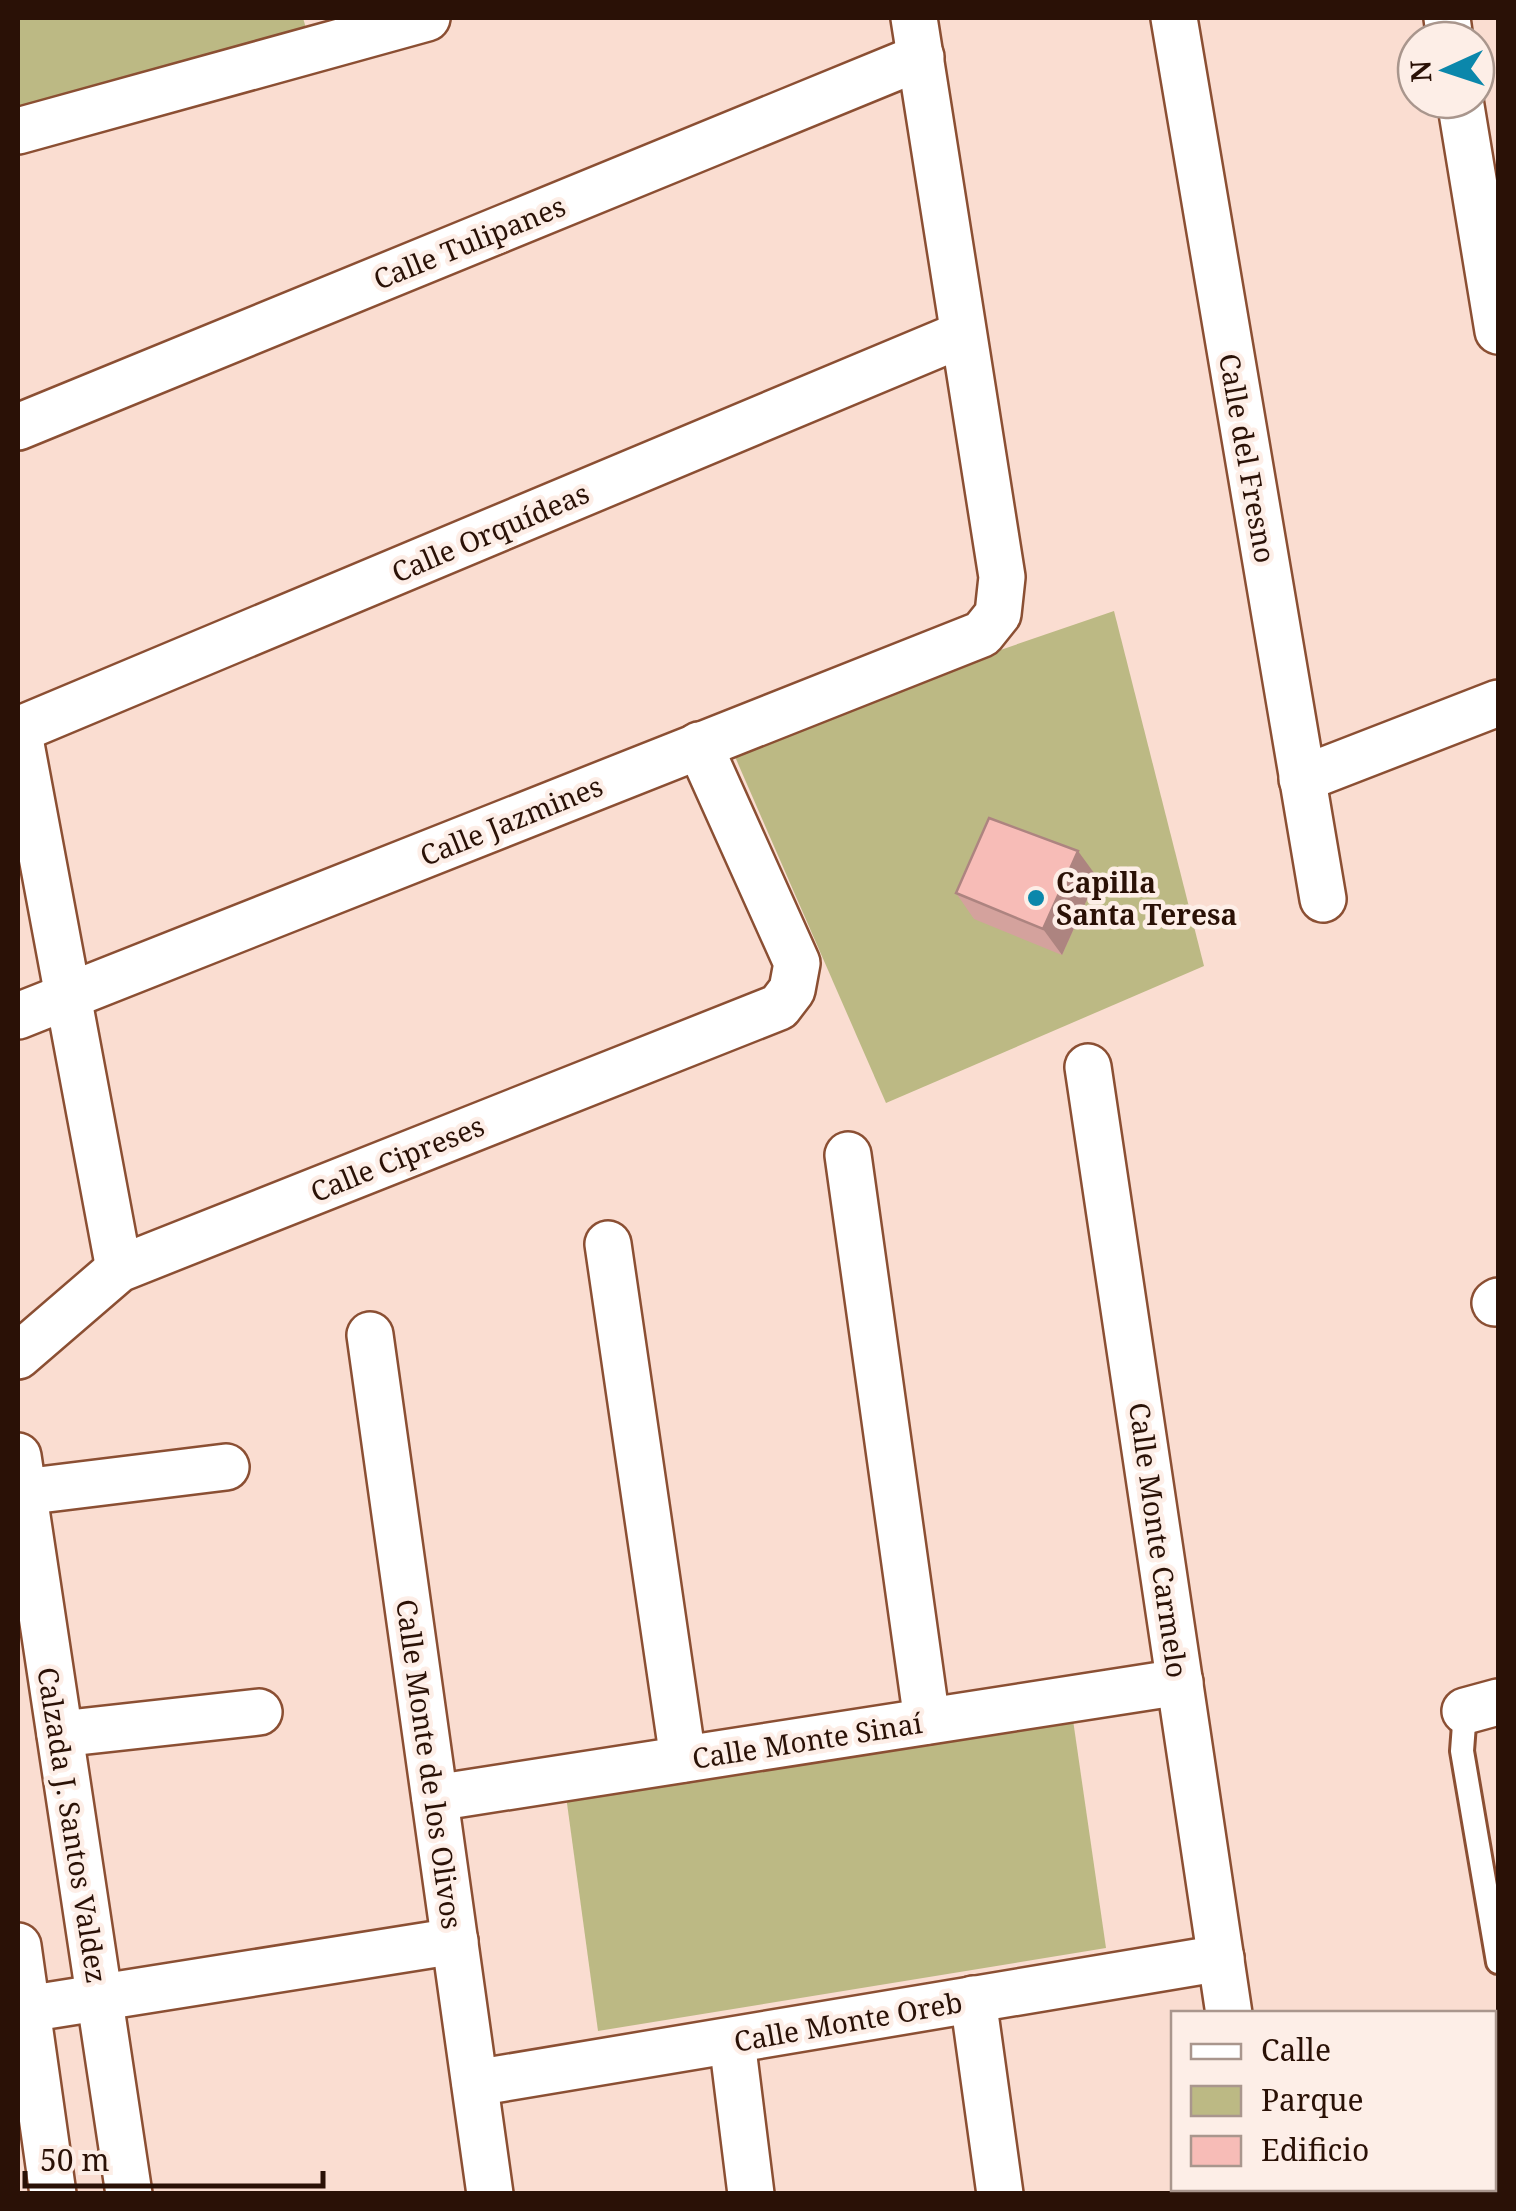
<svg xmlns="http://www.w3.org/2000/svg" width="1516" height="2211" font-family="'Noto Serif',serif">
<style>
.green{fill:#bcb984}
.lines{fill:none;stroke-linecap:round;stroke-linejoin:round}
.service-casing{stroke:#8b4f33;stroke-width:28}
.minor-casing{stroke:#8b4f33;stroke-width:50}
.service{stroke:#fff;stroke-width:22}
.minor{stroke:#fff;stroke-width:45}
.wall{fill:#d4a29d}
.shaded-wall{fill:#ad8480}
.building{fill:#f7bcb7;stroke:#ad8480;stroke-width:2.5}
.poi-dot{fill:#0b87ab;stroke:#fdeee7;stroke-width:4}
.labels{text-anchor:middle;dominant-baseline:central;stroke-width:9;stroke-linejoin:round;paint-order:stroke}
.street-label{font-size:28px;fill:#2a1106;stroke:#fdeee7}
.poi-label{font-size:28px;font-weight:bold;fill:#2a1106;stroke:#fdeee7;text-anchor:start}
</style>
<rect width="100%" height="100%" fill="#faddd1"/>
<g class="green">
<polygon points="18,18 303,18 308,35 18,117"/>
<polygon points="1114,611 1204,966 886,1103 729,743"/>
<polygon points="1072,1713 1106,1948 598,2031 566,1796"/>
</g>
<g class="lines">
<defs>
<polyline id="service" points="1465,1711 1462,1751 1498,1962"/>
<g id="minor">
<polyline points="1174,18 1323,899"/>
<polyline points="1447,18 1450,40"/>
<polyline points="1460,100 1498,331"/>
<polyline points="18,131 427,18"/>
<polyline points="18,427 921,57"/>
<polyline points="18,728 119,1269"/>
<polyline points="18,730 963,334"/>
<polyline points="1302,779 1498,703"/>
<polyline points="18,1016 982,634 998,614 1002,577 914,18"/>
<polyline points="1088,1067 1229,2014"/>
<polyline points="848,1155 927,1721"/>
<polyline points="608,1244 683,1759"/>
<polyline points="1495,1303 1498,1301"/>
<polyline points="370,1335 490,2194"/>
<polyline points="18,1356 119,1269 779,1007 792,990 797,963 699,745"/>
<polyline points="18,1456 129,2194"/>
<polyline points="23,1492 226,1467"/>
<polyline points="1465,1711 1498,1702"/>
<polyline points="60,1734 259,1712"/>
<polyline points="435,1798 1180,1682"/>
<polyline points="18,1946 53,2194"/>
<polyline points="973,1999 1000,2194"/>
<polyline points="27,2009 455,1941"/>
<polyline points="732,2041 751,2194"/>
<polyline points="475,2083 1221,1958"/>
<polyline points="1255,2188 1256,2194"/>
</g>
</defs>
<use href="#service" class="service-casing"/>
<use href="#minor" class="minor-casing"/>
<use href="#service" class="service"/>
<use href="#minor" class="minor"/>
</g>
<polygon class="wall" points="1097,877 1062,955 974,919 956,893"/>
<polygon class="shaded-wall" points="1078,851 1097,877 1062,955 1043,929"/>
<polygon class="building" points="989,818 1078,851 1043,929 956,893"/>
<circle class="poi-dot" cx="1036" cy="898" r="10"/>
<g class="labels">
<g class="street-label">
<text transform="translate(469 242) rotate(-22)">Calle Tulipanes</text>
<text transform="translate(1248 458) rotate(80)">Calle del Fresno</text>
<text transform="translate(490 532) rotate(-23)">Calle Orquídeas</text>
<text transform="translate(511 820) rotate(-22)">Calle Jazmines</text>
<text transform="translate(397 1158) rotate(-22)">Calle Cipreses</text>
<text transform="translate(1159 1540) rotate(82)">Calle Monte Carmelo</text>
<text transform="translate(807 1740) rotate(-9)">Calle Monte Sinaí</text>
<text transform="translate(430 1764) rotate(82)">Calle Monte de los Olivos</text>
<text transform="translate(73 1825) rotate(81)">Calzada J. Santos Valdez</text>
<text transform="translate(848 2021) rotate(-10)">Calle Monte Oreb</text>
</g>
<g class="poi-label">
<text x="1056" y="882">Capilla<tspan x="1056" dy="32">Santa Teresa</tspan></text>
</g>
</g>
<rect width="1516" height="2211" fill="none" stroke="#2a1106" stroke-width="40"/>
<rect x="1171" y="2011" width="325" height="180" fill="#fdeee7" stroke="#a9968d" stroke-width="2.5"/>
<rect x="1191" y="2044" width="50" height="15" fill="#ffffff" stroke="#a9968d" stroke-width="2.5"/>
<text x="1261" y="2061" font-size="30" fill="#2a1106">Calle</text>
<rect x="1191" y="2086" width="50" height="30" fill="#bcb984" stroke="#a9968d" stroke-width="2.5"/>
<text x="1261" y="2111" font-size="30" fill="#2a1106">Parque</text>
<rect x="1191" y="2136" width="50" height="30" fill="#f7bcb7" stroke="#a9968d" stroke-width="2.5"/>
<text x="1261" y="2161" font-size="30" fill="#2a1106">Edificio</text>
<g transform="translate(1446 70) rotate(267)"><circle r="48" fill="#fdeee7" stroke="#a9968d" stroke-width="2.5"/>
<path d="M0-8L18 38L0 25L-18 38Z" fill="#0b87ab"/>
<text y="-15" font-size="28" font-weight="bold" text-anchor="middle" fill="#2a1106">N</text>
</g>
<path d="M25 2171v15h298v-15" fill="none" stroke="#2a1106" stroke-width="5"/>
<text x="40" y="2171" font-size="30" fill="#2a1106" stroke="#fdeee7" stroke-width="8" paint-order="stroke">50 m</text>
</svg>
